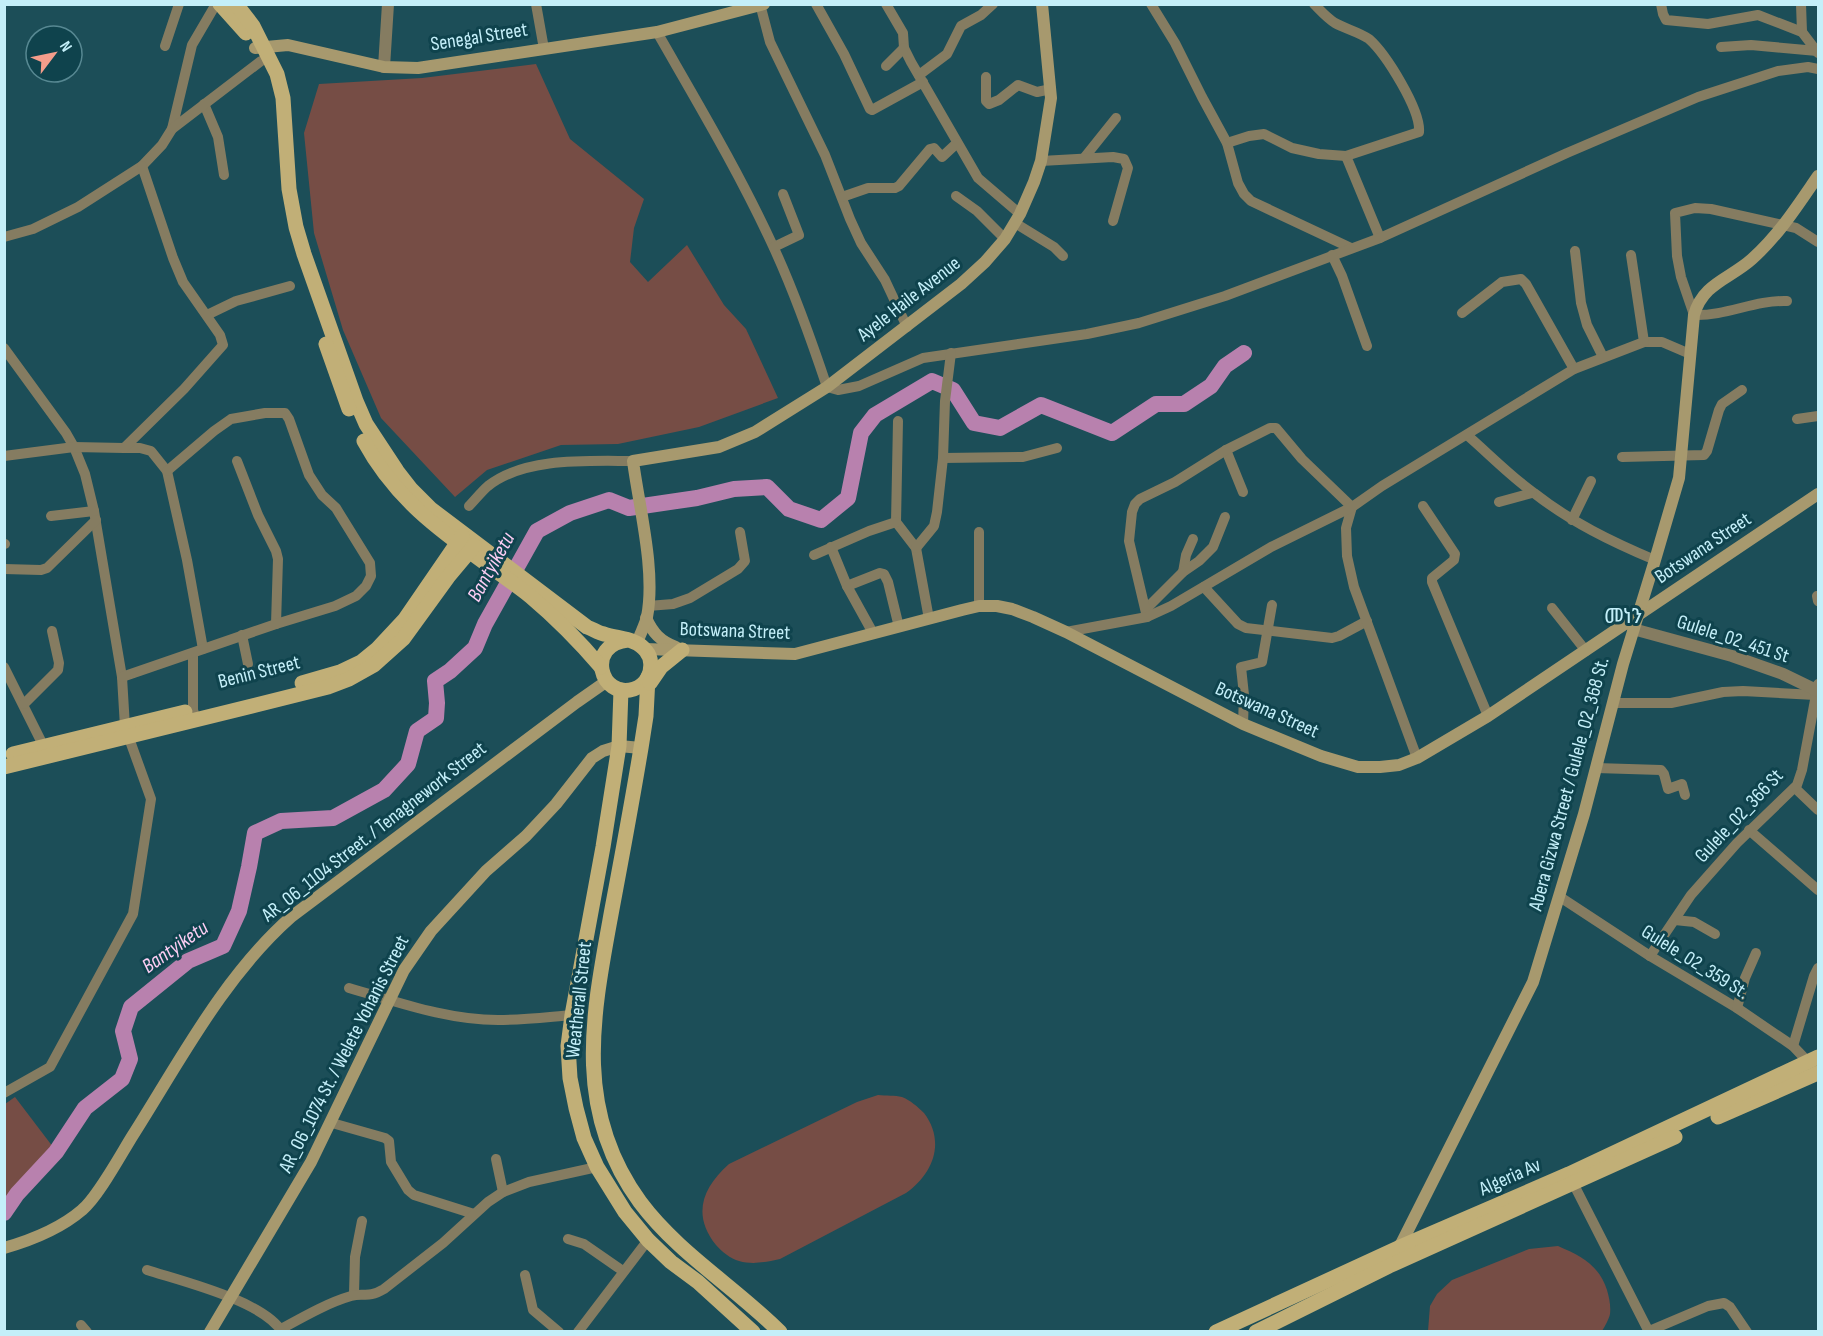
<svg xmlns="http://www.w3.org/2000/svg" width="1823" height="1336" font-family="'Sofia Sans Condensed','Noto Sans Ethiopic',sans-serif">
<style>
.green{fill:#764d45}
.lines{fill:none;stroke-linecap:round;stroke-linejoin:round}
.river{stroke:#b881ae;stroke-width:16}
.minor{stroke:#857c61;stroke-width:10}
.tertiary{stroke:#857c61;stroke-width:12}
.secondary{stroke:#a7996e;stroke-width:12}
.primary{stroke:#c1af77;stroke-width:15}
.labels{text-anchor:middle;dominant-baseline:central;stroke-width:6;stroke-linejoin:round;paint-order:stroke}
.street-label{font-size:20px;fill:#c4eff9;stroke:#0f434d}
.water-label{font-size:21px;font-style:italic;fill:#fdcef4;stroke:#0f434d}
.neighbourhood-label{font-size:21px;fill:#c4eff9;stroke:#0f434d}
</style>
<rect width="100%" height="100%" fill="#1c4e58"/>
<g class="green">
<polygon points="536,64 570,139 644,199 634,228 630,262 648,282 687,245 724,305 746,329 778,398 699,427 618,444 561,445 487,470 455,497 381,418 343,330 314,233 304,133 319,84 422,78"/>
<path d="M878 1095C886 1096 895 1095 902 1097 910 1100 918 1107 924 1113 946 1142 933 1174 906 1193L780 1259C766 1262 753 1265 739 1261 731 1259 721 1251 716 1245 692 1215 702 1188 729 1164L857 1102Z"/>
<polygon points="15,1097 53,1147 5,1203 5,1104"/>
<path d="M1558 1246C1581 1256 1599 1265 1607 1290 1609 1297 1611 1306 1610 1314 1609 1319 1605 1326 1602 1331H1428L1430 1306 1437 1294 1452 1280 1529 1249Z"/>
</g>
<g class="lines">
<polyline class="river" points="4,1213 17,1194 56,1152 85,1108 122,1079 130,1059 123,1031 131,1007 188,961 223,946 239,911 249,867 255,833 281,821 333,818 384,790 408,764 417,731 436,718 437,703 435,681 450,671 475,648 485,624 537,531 570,513 609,500 629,508 697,498 734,489 767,487 789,509 821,520 848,498 861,433 875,415 932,381 953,390 974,423 1000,428 1041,405 1112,433 1156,404 1184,404 1211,386 1225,366 1244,353"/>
<g class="minor">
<polyline points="536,4 544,49"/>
<polyline points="760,4 770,42 825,155 850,219 861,243 885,280 907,327"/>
<polyline points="816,4 844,54 870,109 872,110 923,82"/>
<polyline points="886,4 903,33 904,48 911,62 978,178 1020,214"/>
<polyline points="1151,4 1175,43 1202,97 1227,143 1238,183 1244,194 1251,201 1351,248"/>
<path d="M1314 4C1321 11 1327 18 1335 23 1346 29 1359 32 1369 39 1386 54 1421 110 1419 132L1346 156 1380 238"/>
<polyline points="1661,4 1663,14 1666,20 1708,24 1758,15 1802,32 1818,53"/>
<polyline points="1801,4 1802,32"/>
<path d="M657 32C697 102 739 172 773 246 794 291 811 339 827 387L838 390 859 386 923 358 1087 334 1139 323 1225 296 1380 238 1567 153 1698 97 1778 71 1808 67 1818 69"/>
<polyline points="165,46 179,4"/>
<polyline points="1721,47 1751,45 1817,51"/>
<polyline points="886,66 904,48"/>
<polyline points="919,75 947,54 961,26 981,15 993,4"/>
<polyline points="986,77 986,101 989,104 999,100 1018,85 1037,92 1051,89"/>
<polyline points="204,104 218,137 224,175"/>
<polyline points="172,129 192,45 216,4"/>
<polyline points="1227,143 1249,136 1264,134 1292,148 1319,154 1346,156"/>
<polyline points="1084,158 1116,118"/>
<polyline points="1041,161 1113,157 1124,159 1128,168 1113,221"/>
<polyline points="956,196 977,211 1005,239"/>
<polyline points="842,197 868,188 895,188 899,186 930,149 934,148 942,157 957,143"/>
<polyline points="1015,223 1054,247 1063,256"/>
<polyline points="4,237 33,229 78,207 142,166 162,145 172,129 261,61 270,56"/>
<polyline points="774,247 799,235 783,194"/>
<polyline points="1575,251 1581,303 1587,325 1603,357"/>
<polyline points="1332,255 1342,276 1367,346"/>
<path d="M1787 301C1754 300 1727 316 1694 315L1681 277 1677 256 1675 213 1695 208 1711 209 1796 228 1818 242"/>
<polyline points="1462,313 1502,282 1521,279 1526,284 1574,369"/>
<polyline points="207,315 236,301 290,286"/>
<polyline points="1644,342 1662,342 1690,354"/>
<polyline points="4,348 66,433 74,447 85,474 94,511 122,677 125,727 151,799 133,914 50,1067 4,1093"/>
<polyline points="1797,419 1818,416"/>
<polyline points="898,421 896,522 916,548 929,619"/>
<path d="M1467 435C1489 454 1510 476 1534 493 1571 522 1612 542 1655 560"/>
<polyline points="124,448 140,448 151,451 167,471 187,560 203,649"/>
<polyline points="1226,450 1243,492"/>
<polyline points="4,456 74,447 124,448 184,389 223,345 220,335 183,282 173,258 142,166"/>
<polyline points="1622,457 1704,455 1707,451 1719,410 1722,404 1742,390"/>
<polyline points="943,458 1023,457 1057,448"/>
<polyline points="237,461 258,515 276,551 278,559 276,624"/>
<polyline points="1499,502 1532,493"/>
<path d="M469 506C475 500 481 492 488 486 524 457 589 461 633 461"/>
<polyline points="1423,506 1455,554 1454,560 1432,578 1432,582 1488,716"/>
<polyline points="51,516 94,511"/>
<polyline points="1572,520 1591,481"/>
<polyline points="4,544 5,544"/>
<polyline points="831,547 847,586"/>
<polyline points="916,548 934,526 937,512 943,458 945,401 951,353"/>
<polyline points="814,555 869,531 896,522"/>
<polyline points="4,569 41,570 47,568 96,520"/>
<polyline points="1183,572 1186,555 1193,539"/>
<polyline points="1204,587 1238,624 1246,628 1332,638 1339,636 1367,621"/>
<polyline points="1817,596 1818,601"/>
<polyline points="648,606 673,604 690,598 738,569 745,561 740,532"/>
<polyline points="979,606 979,532"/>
<polyline points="1552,608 1586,651"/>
<polyline points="1146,609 1183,572 1199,561 1213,547 1225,517"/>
<polyline points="1147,617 1129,541 1132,512 1135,504 1140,499 1175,482 1226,450 1270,428 1276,428 1302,459 1352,507 1346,528 1347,556 1354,587 1417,758"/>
<polyline points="1066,632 1147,617 1171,606 1271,547 1352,507 1382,486 1574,369 1644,342 1631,255"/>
<polyline points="873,633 847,586 880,573 884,574 888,582 899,627"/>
<polyline points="242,635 248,664"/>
<polyline points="193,653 193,710 196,720"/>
<polyline points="4,667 44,747"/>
<polyline points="122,677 276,624 335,606 356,596 366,586 371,576 370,563 336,508 322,495 309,475 289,419 285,413 265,413 231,419 214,431 167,471"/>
<polyline points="1614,703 1671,703 1723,692 1743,691 1815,695"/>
<polyline points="24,704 58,670 59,663 52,631"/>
<polyline points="1243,724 1244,695 1241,667 1262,662 1272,605"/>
<polyline points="1596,768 1661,770 1664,774 1668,789 1682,784 1685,795"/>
<polyline points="1795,788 1818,810"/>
<polyline points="1749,830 1818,890"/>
<polyline points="1560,897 1650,956 1737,1008 1793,1046 1811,1065"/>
<polyline points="1675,920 1694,922 1715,934"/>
<polyline points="1650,956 1691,895 1737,843 1797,785 1802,770 1818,684"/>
<path d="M349 988C398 1002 447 1020 498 1020 522 1020 547 1017 572 1015"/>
<polyline points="1737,1008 1745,978 1756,953"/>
<polyline points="1793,1046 1814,976 1818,968"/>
<polyline points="332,1123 385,1138 389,1141 391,1162 408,1190 414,1195 474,1214"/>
<polyline points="496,1159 503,1192"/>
<polyline points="1570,1177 1649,1332"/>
<polyline points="568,1239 584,1244 623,1271"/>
<path d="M147 1270C181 1281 264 1301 282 1332"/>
<polyline points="525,1275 533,1310 559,1332"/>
<polyline points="354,1294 355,1257 362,1221"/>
<polyline points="81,1325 87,1332"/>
<path d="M281 1329C303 1317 327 1303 351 1296 364 1292 367 1299 384 1289L443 1243 488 1202 503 1192 529 1182 597 1167"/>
<polyline points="1649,1331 1708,1306 1724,1303 1730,1307 1747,1332"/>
<polyline points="578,1332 648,1240"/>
</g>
<g class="tertiary">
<polyline points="384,67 388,4"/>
<polyline points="1633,629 1732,656 1783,674 1818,691"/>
</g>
<g class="secondary">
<polyline points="255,48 288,45 384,67 418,68 657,32 764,4"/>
<path d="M646 618C653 633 660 641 676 647"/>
<path d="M637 643C640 634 645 625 647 617 656 571 639 507 633 461L719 447 755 432 827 387 961 284 985 262 1005 239 1020 214 1034 182 1041 161 1051 98 1042 4"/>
<polyline points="645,649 795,654 962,610 979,606 997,606 1012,609 1033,617 1066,632 1243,724 1321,756 1358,767 1380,767 1399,765 1417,758 1488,716 1818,494"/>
<path d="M4 1248C32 1240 60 1229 82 1210 98 1197 121 1154 133 1135 180 1061 224 976 291 917L577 702 607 681"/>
<path d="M1397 1252 1533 982 1584 814 1623 664 1655 560 1679 478 1694 315C1703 283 1730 279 1752 259 1779 235 1798 205 1818 176"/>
<polyline points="210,1332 311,1162 404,970 431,931 486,871 526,836 556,804 592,758 603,751 619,746 641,748"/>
</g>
<g class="primary">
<polyline points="220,4 246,33"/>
<path d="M236 4 253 26 277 74 283 98 289 189 296 227 304 254 356 401 366 424 397 471 411 489 431 509 587 627C593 629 598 633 604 634 618 639 637 638 646 651 652 658 652 669 648 677 645 683 640 687 634 689 600 700 585 644 628 640"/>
<polyline points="326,344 349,409"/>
<path d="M364 441C404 515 467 547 530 596 556 618 579 641 601 667"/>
<path d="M648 677 646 716 641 748C632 802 622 856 612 909 593 1013 572 1109 640 1202 678 1253 735 1287 780 1332"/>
<polyline points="302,683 340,672 361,662 377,649 405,619 462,536"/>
<polyline points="650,683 661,667 682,650"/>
<polyline points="621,690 619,746 603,847 572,1015 568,1046 570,1078 576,1108 584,1138 597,1167 625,1212 648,1240 671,1262 698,1282 753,1332"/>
<polyline points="13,754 185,712"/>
<polyline points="4,767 256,705 328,687 349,679 374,665 403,639 448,577 474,546"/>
<polyline points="1718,1117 1818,1073"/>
<polyline points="1216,1332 1398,1248 1569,1174 1818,1057"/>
<polyline points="1256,1332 1389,1266 1675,1137"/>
</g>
</g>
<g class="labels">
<g class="street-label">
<text transform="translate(479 37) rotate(-9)">Senegal Street</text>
<text transform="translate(909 299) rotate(-38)">Ayele Haile Avenue</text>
<text transform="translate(1703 548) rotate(-34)">Botswana Street</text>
<text transform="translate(735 631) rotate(2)">Botswana Street</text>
<text transform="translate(1733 639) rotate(18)">Gulele_02_451 St</text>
<text transform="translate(259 672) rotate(-14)">Benin Street</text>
<text transform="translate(1267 710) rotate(24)">Botswana Street</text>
<text transform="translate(1569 784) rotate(-75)">Abera Gizwa Street / Gulele_02_368 St.</text>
<text transform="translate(1739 816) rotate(-47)">Gulele_02_366 St</text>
<text transform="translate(374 832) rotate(-38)">AR_06_1104 Street. / Tenagnework Street</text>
<text transform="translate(1695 962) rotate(32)">Gulele_02_359 St.</text>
<text transform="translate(579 1000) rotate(-84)">Weatherall Street</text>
<text transform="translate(344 1054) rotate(-63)">AR_06_1074 St. / Welete Yohanis Street</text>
<text transform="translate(1510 1177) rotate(-24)">Algeria Av</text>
</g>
<g class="water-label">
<text transform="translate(491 567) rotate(-61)">Bantyiketu</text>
<text transform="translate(175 947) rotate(-35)">Bantyiketu</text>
</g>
<g class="neighbourhood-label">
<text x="1623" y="616">መነን</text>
</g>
</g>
<rect width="1823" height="1336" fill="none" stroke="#c4eff9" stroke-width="12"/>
<g transform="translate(54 54) rotate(58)"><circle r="28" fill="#0f434d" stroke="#578892" stroke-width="1.5"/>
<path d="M0-4.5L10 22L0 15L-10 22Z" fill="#f49d8b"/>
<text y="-9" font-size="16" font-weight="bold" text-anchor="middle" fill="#c4eff9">N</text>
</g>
</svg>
